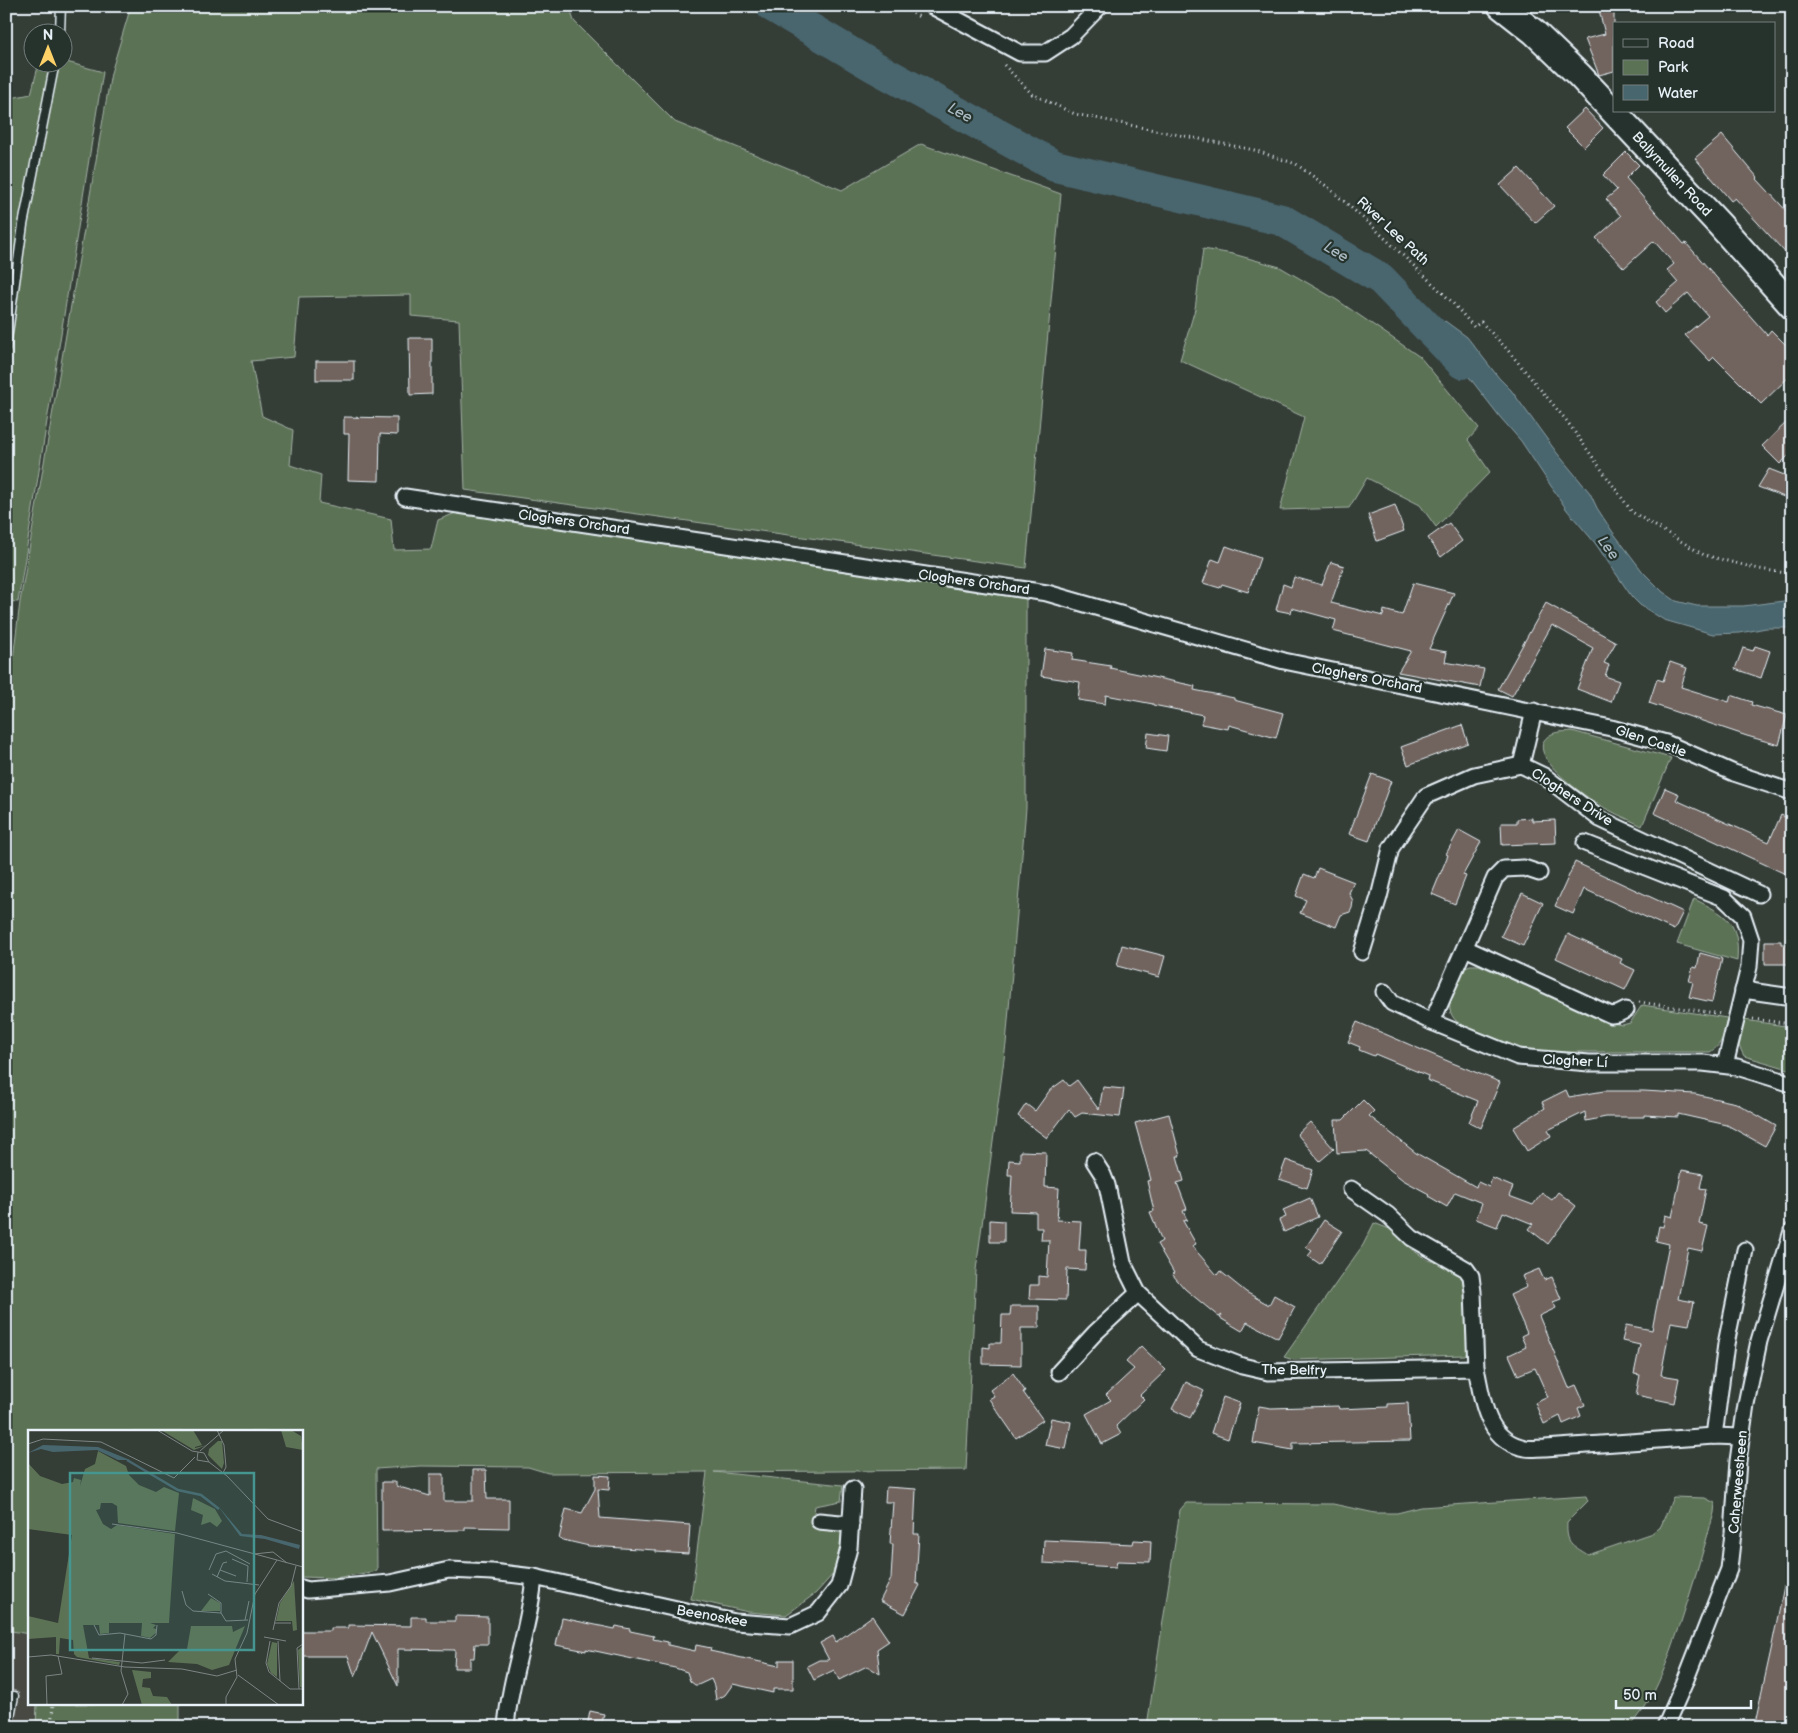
<svg xmlns="http://www.w3.org/2000/svg" width="1798" height="1733" font-family="'Balsamiq Sans',sans-serif">
<style>
.built{fill:#474942}
.green{fill:#5c7255;stroke:#a2b2a6}
.water{fill:#48666e;stroke:#889ea5}
.lines{fill:none;stroke-linecap:round;stroke-linejoin:round}
.river{stroke:#48666e;stroke-width:32}
.building{fill:#71645d;stroke:#e8f1f8}
.lane-casing{stroke:#e8f1f8;stroke-width:11}
.street-casing{stroke:#e8f1f8;stroke-width:19}
.primary-casing{stroke:#e8f1f8;stroke-width:29}
.path{stroke:#e8f1f8;stroke-width:3;stroke-dasharray:1 4;stroke-linecap:butt}
.lane{stroke:#26332d;stroke-width:8}
.street{stroke:#26332d;stroke-width:15}
.primary{stroke:#26332d;stroke-width:25}
.labels{text-anchor:middle;dominant-baseline:central;stroke-width:4.5;stroke-linejoin:round;paint-order:stroke}
.street-label{font-size:14px;fill:#e8f1f8;stroke:#26332d}
.water-label{font-size:15px;font-style:italic;fill:#a8b9c1;stroke:#26332d}
.inset-river{fill:none;stroke:#48666e;stroke-width:2.5}
.inset-road{fill:none;stroke:#7d8584;stroke-width:1}
.view{fill:#459590;fill-opacity:0.15;stroke:#459590;stroke-width:2.5}
.inset-edge{fill:none;stroke:#e8f1f8;stroke-width:2.5}
</style>
<rect width="100%" height="100%" fill="#353d37"/>
<filter id="ink" filterUnits="userSpaceOnUse"><feTurbulence type="fractalNoise" baseFrequency=".02" numOctaves="2"/><feDisplacementMap in="SourceGraphic" scale="10" xChannelSelector="R" yChannelSelector="G"/><feConvolveMatrix kernelMatrix="1 2 1 2 8 2 1 2 1" color-interpolation-filters="sRGB"/></filter>
<g filter="url(#ink)">
<polygon class="built" points="6,1630 29,1634 29,1704 37,1704 36,1727 6,1727"/>
<g class="green">
<polygon points="131,6 569,6 574,21 675,122 842,190 921,144 1061,194 1026,568 465,490 459,320 411,316 411,295 299,297 294,357 251,361 262,416 293,430 290,465 321,475 319,503 391,519 394,550 431,549 438,520 456,513 1026,599 1026,808 1006,1044 976,1270 966,1470 714,1472 843,1485 841,1501 815,1506 812,1527 844,1529 835,1572 816,1593 786,1615 748,1612 691,1599 707,1472 548,1473 528,1467 421,1466 376,1469 377,1571 335,1578 301,1577 301,1432 29,1432 29,1634 6,1630 6,716 20,602 111,73"/>
<polygon points="63,61 103,72 18,602 6,601 6,99 31,94 39,63"/>
<polygon points="1203,249 1233,254 1280,267 1337,300 1420,357 1479,428 1468,440 1490,472 1436,527 1420,505 1367,478 1349,508 1280,510 1304,417 1180,360 1195,309"/>
<path d="M1572 731 1671 758 1642 826C1626 818 1608 811 1593 801 1580 792 1519 750 1552 734 1558 731 1566 732 1572 731Z"/>
<path d="M1694 899C1727 915 1740 922 1737 961L1677 944Z"/>
<path d="M1470 965H1479L1613 1023 1622 1025 1630 1023 1642 1005 1727 1018C1724 1032 1724 1044 1710 1052H1561L1526 1050 1461 1025C1438 1009 1456 988 1464 968Z"/>
<polygon points="1744,1020 1792,1027 1792,1070 1744,1056 1739,1046"/>
<polygon points="1374,1223 1395,1231 1411,1249 1428,1260 1449,1266 1464,1274 1465,1279 1468,1351 1465,1355 1293,1360 1284,1357 1363,1245"/>
<path d="M1586 1496 1588 1501 1567 1522C1566 1544 1571 1544 1588 1555L1652 1533 1661 1526 1673 1497 1705 1498 1715 1503 1714 1513C1703 1552 1691 1592 1678 1631 1665 1667 1656 1697 1630 1727H1144L1147 1726 1180 1510 1186 1503 1333 1504 1375 1513H1397L1421 1507Z"/>
<polygon points="37,1704 180,1704 180,1727 36,1727"/>
</g>
<polygon class="water" points="1445,321 1467,337 1499,378 1511,390 1557,453 1590,493 1597,508 1612,531 1643,572 1663,592 1676,601 1697,606 1743,606 1792,600 1792,628 1766,628 1740,633 1713,634 1664,620 1640,605 1632,597 1595,543 1567,510 1521,441 1500,417 1469,377 1427,337"/>
<g class="lines">
<polyline class="river" points="772,6 873,66 1055,166 1282,220 1381,279 1462,363"/>
</g>
<g class="building">
<polygon points="1598,6 1614,6 1614,71 1599,75 1585,39 1605,34"/>
<polygon points="1585,109 1603,128 1584,147 1565,128"/>
<polygon points="1722,135 1758,178 1757,179 1792,217 1792,260 1735,198 1731,201 1695,158"/>
<polygon points="1626,152 1639,165 1626,178 1684,244 1686,243 1767,335 1771,330 1792,351 1792,374 1761,404 1714,357 1710,361 1685,335 1708,316 1688,293 1665,313 1656,302 1678,283 1667,270 1674,264 1654,241 1624,268 1596,238 1621,216 1606,199 1617,190 1603,175"/>
<polygon points="1519,168 1554,206 1535,223 1500,185"/>
<polygon points="409,338 432,338 432,394 410,395"/>
<rect x="316" y="361" width="38" height="19"/>
<polygon points="344,417 397,418 397,435 380,434 379,481 348,480 349,434 344,434"/>
<polygon points="1792,417 1792,452 1780,464 1762,446"/>
<polygon points="1769,469 1792,478 1792,500 1758,487"/>
<polygon points="1395,505 1404,531 1377,541 1368,515"/>
<polygon points="1449,523 1462,541 1441,557 1428,538"/>
<polygon points="1226,546 1260,558 1248,592 1222,584 1220,588 1203,583 1212,559 1220,562"/>
<polygon points="1331,562 1344,566 1331,603 1383,616 1384,610 1402,615 1413,583 1454,593 1429,649 1447,652 1445,662 1484,669 1480,687 1398,672 1411,651 1333,631 1336,620 1292,608 1291,613 1276,610 1283,584 1291,587 1294,577 1322,585"/>
<polygon points="1546,603 1616,642 1604,663 1609,665 1605,676 1619,681 1611,702 1577,689 1593,648 1552,625 1512,696 1498,689"/>
<polygon points="1755,646 1770,651 1761,678 1735,669 1743,648 1753,651"/>
<polygon points="1045,649 1073,653 1072,660 1111,666 1110,668 1195,686 1194,690 1234,698 1234,700 1283,713 1276,738 1229,725 1228,729 1201,724 1203,715 1153,705 1153,704 1106,695 1105,704 1078,700 1080,682 1041,676"/>
<polygon points="1670,662 1687,668 1681,687 1729,702 1731,695 1752,702 1751,705 1787,715 1779,745 1747,736 1649,703 1657,679 1663,681"/>
<polygon points="1462,725 1468,743 1408,765 1401,747"/>
<polygon points="1148,733 1168,736 1166,751 1146,748"/>
<polygon points="1372,774 1391,781 1369,841 1349,834"/>
<polygon points="1665,788 1679,794 1676,800 1769,842 1781,815 1792,820 1792,877 1654,813"/>
<polygon points="1532,818 1532,821 1555,820 1556,843 1502,845 1501,823 1517,823 1517,819"/>
<polygon points="1459,830 1481,842 1463,875 1466,876 1455,904 1432,894 1448,855 1446,854"/>
<polygon points="1575,862 1683,912 1674,930 1584,889 1573,914 1555,906"/>
<polygon points="1318,868 1354,882 1349,893 1353,901 1352,908 1350,912 1341,915 1336,927 1300,913 1306,900 1296,896 1304,874 1314,878"/>
<polygon points="1522,893 1543,903 1523,946 1501,936"/>
<polygon points="1568,934 1622,959 1620,963 1635,970 1625,990 1556,958"/>
<polygon points="1765,941 1781,941 1781,944 1792,944 1792,964 1765,964"/>
<polygon points="1122,945 1165,956 1159,977 1117,966"/>
<polygon points="1700,953 1722,959 1712,1002 1689,997 1693,982 1689,981 1693,967 1697,968"/>
<polygon points="1357,1022 1450,1062 1500,1082 1481,1128 1469,1122 1478,1101 1427,1080 1428,1076 1375,1054 1374,1056 1359,1050 1360,1047 1348,1042"/>
<polygon points="1064,1080 1069,1086 1077,1080 1099,1110 1103,1087 1124,1089 1120,1117 1082,1113 1075,1117 1069,1109 1047,1138 1018,1116 1026,1104 1035,1111 1050,1090"/>
<polygon points="1566,1090 1569,1097 1604,1091 1644,1091 1695,1094 1736,1103 1776,1126 1765,1146 1727,1125 1678,1114 1678,1117 1644,1115 1644,1117 1606,1117 1586,1121 1585,1112 1548,1130 1551,1136 1527,1151 1513,1128 1545,1108 1542,1102"/>
<polygon points="1363,1100 1374,1111 1369,1116 1416,1153 1476,1187 1478,1182 1489,1187 1492,1178 1513,1187 1509,1196 1533,1205 1542,1193 1552,1200 1558,1192 1576,1206 1548,1244 1529,1229 1533,1224 1503,1212 1497,1227 1476,1219 1482,1203 1455,1192 1447,1207 1428,1196 1429,1194 1403,1180 1366,1151 1337,1153 1335,1120 1343,1120"/>
<polygon points="1169,1114 1180,1156 1177,1156 1184,1181 1177,1183 1187,1209 1183,1211 1187,1220 1183,1221 1196,1244 1192,1246 1217,1275 1220,1271 1246,1292 1269,1305 1274,1295 1295,1307 1278,1338 1247,1322 1242,1331 1220,1318 1222,1315 1219,1317 1185,1289 1172,1274 1174,1273 1157,1244 1162,1241 1150,1212 1154,1211 1147,1181 1151,1180 1135,1123"/>
<polygon points="1310,1122 1334,1149 1320,1161 1297,1134"/>
<polygon points="1020,1151 1046,1152 1045,1187 1059,1188 1057,1220 1081,1221 1079,1250 1086,1250 1085,1270 1067,1269 1066,1300 1029,1299 1030,1285 1039,1285 1039,1276 1047,1277 1049,1240 1041,1240 1042,1228 1036,1228 1036,1212 1010,1211 1012,1175 1008,1175 1009,1160 1020,1161"/>
<polygon points="1286,1160 1313,1170 1307,1188 1279,1179"/>
<polygon points="1682,1170 1703,1174 1700,1188 1706,1189 1699,1224 1708,1226 1702,1251 1688,1248 1678,1299 1694,1302 1689,1325 1671,1322 1661,1375 1679,1378 1674,1403 1636,1395 1640,1375 1634,1374 1640,1345 1622,1341 1626,1325 1652,1330 1669,1244 1656,1241 1659,1226 1663,1227 1665,1215 1672,1217"/>
<polygon points="1310,1198 1318,1217 1284,1232 1279,1220 1286,1217 1283,1210"/>
<polygon points="990,1220 1004,1221 1004,1242 990,1242"/>
<polygon points="1324,1220 1342,1231 1320,1264 1308,1256 1312,1251 1306,1247"/>
<polygon points="1539,1269 1544,1280 1552,1277 1561,1299 1553,1302 1556,1308 1539,1316 1569,1388 1576,1385 1585,1405 1578,1408 1581,1416 1563,1424 1560,1416 1544,1424 1535,1403 1548,1397 1535,1368 1518,1375 1509,1355 1526,1347 1521,1336 1527,1333 1510,1295 1527,1287 1522,1276"/>
<polygon points="1011,1306 1039,1306 1039,1328 1021,1328 1021,1365 983,1364 983,1347 990,1348 990,1343 1001,1343 1002,1315 1010,1315"/>
<polygon points="1141,1346 1166,1370 1140,1395 1144,1399 1116,1426 1121,1434 1102,1444 1086,1414 1111,1400 1106,1395 1134,1369 1126,1362"/>
<polygon points="1013,1373 1025,1391 1023,1392 1043,1420 1016,1438 989,1399 994,1396 990,1390"/>
<polygon points="1186,1382 1204,1391 1190,1418 1172,1409"/>
<polygon points="1223,1397 1240,1403 1228,1439 1211,1433"/>
<polygon points="1408,1403 1410,1441 1293,1443 1293,1450 1253,1443 1259,1406 1271,1408 1338,1406 1339,1409 1388,1407 1388,1404"/>
<polygon points="1051,1418 1071,1422 1066,1449 1045,1445"/>
<polygon points="473,1470 486,1470 487,1499 509,1499 509,1528 465,1527 465,1530 382,1531 382,1482 396,1482 396,1486 430,1496 430,1474 444,1474 444,1501 473,1501"/>
<polygon points="595,1475 610,1476 609,1490 598,1489 600,1518 690,1525 688,1554 656,1552 656,1550 589,1546 559,1539 566,1509 582,1513 595,1489"/>
<polygon points="886,1487 916,1489 914,1534 919,1534 916,1583 920,1585 905,1614 880,1601 891,1579 893,1544 890,1544 893,1502 885,1502"/>
<polygon points="1044,1540 1133,1544 1134,1540 1151,1541 1150,1562 1117,1561 1116,1567 1043,1563"/>
<polygon points="1785,1581 1792,1582 1792,1694 1785,1727 1754,1727 1771,1650"/>
<polygon points="455,1616 488,1617 488,1644 475,1644 474,1658 470,1658 470,1668 454,1668 455,1650 398,1649 398,1686 372,1632 355,1677 348,1656 301,1656 301,1631 331,1631 331,1628 348,1628 348,1625 411,1626 411,1617 426,1617 426,1621 455,1621"/>
<polygon points="872,1616 889,1641 877,1649 880,1674 867,1666 839,1680 834,1670 814,1680 807,1666 819,1660 829,1660 820,1643 833,1636 836,1642"/>
<polygon points="562,1618 615,1629 616,1626 630,1629 630,1631 654,1636 653,1639 668,1642 668,1645 695,1651 696,1645 711,1648 710,1651 779,1666 779,1660 793,1660 793,1689 773,1689 773,1693 733,1684 725,1695 716,1700 714,1686 711,1679 698,1685 695,1685 690,1681 687,1672 675,1668 586,1649 586,1651 556,1645"/>
<polygon points="590,1711 604,1714 601,1727 587,1727"/>
</g>
<g class="lines">
<defs>
<g id="lane">
<polyline points="60,32 61,6"/>
<polyline points="6,347 23,225 55,62"/>
<polyline points="8,1727 14,1696"/>
</g>
<g id="street">
<polyline points="932,6 1020,53 1045,53 1071,36 1100,6"/>
<polyline points="405,497 1047,593 1284,661 1611,728 1666,743 1734,773 1792,792"/>
<polyline points="1521,765 1534,711"/>
<polyline points="1585,843 1724,898 1743,916 1751,940 1749,967 1725,1065"/>
<polyline points="1465,948 1611,1015 1618,1014 1626,1010"/>
<polyline points="1362,952 1379,897 1391,848 1426,796 1474,775 1521,765 1544,776 1600,819 1759,894"/>
<polyline points="1743,990 1792,997"/>
<polyline points="1384,992 1392,1003 1432,1022 1518,1057 1589,1063 1703,1063 1737,1067 1792,1084"/>
<polyline points="1432,1022 1495,878 1504,869 1524,868 1539,873"/>
<path d="M1094 1161 1103 1175 1107 1185 1123 1263 1138 1293 1198 1349 1242 1366 1268 1372 1476 1368C1483 1400 1485 1440 1525 1448 1531 1449 1538 1448 1545 1448L1714 1436 1741 1437"/>
<polyline points="1351,1189 1388,1215 1412,1238 1466,1269 1471,1276 1473,1292 1476,1368"/>
<polyline points="1059,1372 1095,1333 1138,1293"/>
<polyline points="1714,1436 1726,1344 1745,1250"/>
<polyline points="819,1521 851,1524"/>
<polyline points="301,1588 308,1590 390,1583 449,1570 492,1572 534,1577 735,1622 790,1626 818,1613 839,1586 849,1548 853,1489"/>
<path d="M506 1727C510 1675 530 1628 534 1577"/>
<polyline points="1665,1727 1684,1684 1729,1569 1733,1533 1738,1461 1746,1404 1759,1341 1792,1231"/>
</g>
<polyline id="primary" points="1501,6 1534,32 1579,75 1719,224 1792,306"/>
</defs>
<use href="#lane" class="lane-casing"/>
<use href="#street" class="street-casing"/>
<use href="#primary" class="primary-casing"/>
<g class="path">
<polyline points="900,6 921,18"/>
<polyline points="1004,65 1032,94 1075,114 1254,150 1296,164 1329,188 1373,227 1451,301 1474,327 1481,322 1505,347 1566,420 1632,512 1704,555 1759,569 1792,574"/>
<polyline points="1639,1002 1722,1014"/>
<polyline points="1753,1019 1792,1024"/>
<polyline points="51,1727 53,1704"/>
</g>
<use href="#lane" class="lane"/>
<use href="#street" class="street"/>
<use href="#primary" class="primary"/>
</g>
</g>
<g class="labels">
<g class="street-label">
<text transform="translate(1672 174) rotate(47)">Ballymullen Road</text>
<text transform="translate(1393 231) rotate(43)">River Lee Path</text>
<text transform="translate(574 522) rotate(8)">Cloghers Orchard</text>
<text transform="translate(974 582) rotate(8)">Cloghers Orchard</text>
<text transform="translate(1367 678) rotate(11)">Cloghers Orchard</text>
<text transform="translate(1651 741) rotate(18)">Glen Castle</text>
<text transform="translate(1572 797) rotate(33)">Cloghers Drive</text>
<text transform="translate(1575 1061) rotate(3)">Clogher Lí</text>
<text transform="translate(1294 1370) rotate(1)">The Belfry</text>
<text transform="translate(1738 1482) rotate(-85)">Caherweesheen</text>
<text transform="translate(712 1616) rotate(10)">Beenoskee</text>
</g>
<g class="water-label">
<text transform="translate(960 113) rotate(29)">Lee</text>
<text transform="translate(1336 252) rotate(31)">Lee</text>
<text transform="translate(1608 548) rotate(54)">Lee</text>
</g>
</g>
<g transform="translate(28 1430)">
<rect width="275" height="275" fill="#353d37"/>
<path d="M133 0H165L174 15 167 17V18L179 15 166 20ZM253 0H263L273 6 275 20 258 17ZM190 11H194L196 33 194 39 180 25 181 19ZM70 21 98 36 101 45 111 55 128 62 136 57 151 63 147 101 90 93 89 76 84 73H73L72 79 68 80 75 94 83 99 89 95 147 104 141 193H122L128 195 125 198 128 199V203L122 208 113 206 114 193H81V203L72 204 71 195H55L61 228 92 232 91 235 49 227 46 224 45 210 32 208 31 224H28V207L0 209V186L30 193 44 105 0 99V33L12 46 34 54 45 52 46 48 53 50 52 56 57 39 67 34ZM165 68 187 79 194 91 189 97 182 92 173 95 175 85 163 80ZM266 151 269 200 265 201 264 191H248L252 173ZM183 168 192 173V181H173ZM163 196H204L205 202 217 196 201 235 184 240 169 234 140 232 152 220 159 219ZM244 212 249 213V247L243 243 239 234ZM275 216V258L272 257 270 220ZM104 240 123 242V248L115 249 114 257 122 258 125 266 139 267 144 275H114Z" fill="#5c7255"/>
<path d="M15 15 70 17 102 30H90L69 20 25 22 13 19 0 23ZM190 76 214 104 233 105 272 115 271 119 237 109 212 106Z" fill="#48666e"/>
<path class="inset-river" d="M99 30 150 60 173 65 191 79"/>
<path class="inset-road" d="M129 0 164 21 176 23 181 32 199 46 240 89 275 102M189 0 196 15 198 37 195 43M0 14 15 9 73 12 146 48 167 27M172 21 196 0M170 22 169 30 181 32M84 94 149 103 275 137M226 124 245 122 259 133M204 129 220 136 219 152M181 140 188 124 198 121 222 134M192 140 208 146M184 144 197 151 231 155M189 147 195 133 199 132M154 161 158 175 165 181 193 183 198 191 220 190M180 164 193 173V183M217 190 221 171M247 193H263M66 195 71 205 92 203 123 209 128 205 129 195M245 200 251 173 263 156 268 136M236 207 258 211M242 211 238 233 241 242 262 259H275M250 211 252 251M0 227 23 225 97 237 154 239 189 246 209 240M64 228 114 233 137 230M210 245 251 275M271 259 269 218 275 214M19 275 18 246 34 244 30 226M94 275 100 264 93 241 97 204M198 275V267L209 247 207 229 219 203 227 164 249 130"/>
<path class="view" d="M42 43H226V220H42Z"/>
<rect width="275" height="275" class="inset-edge"/>
</g>
<rect width="1798" height="1733" fill="none" stroke="#26332d" stroke-width="25"/>
<rect x="12" y="12" width="1773" height="1708" fill="none" stroke="#e8f1f8" stroke-width="2" filter="url(#ink)"/>
<rect x="1613" y="22" width="162" height="90" fill="#26332d" stroke="#747f7e"/>
<rect x="1623" y="39" width="25" height="8" fill="#26332d" stroke="#747f7e"/>
<text x="1658" y="48" font-size="15" fill="#e8f1f8">Road</text>
<rect x="1623" y="60" width="25" height="15" fill="#5c7255" stroke="#747f7e"/>
<text x="1658" y="72" font-size="15" fill="#e8f1f8">Park</text>
<rect x="1623" y="85" width="25" height="15" fill="#48666e" stroke="#747f7e"/>
<text x="1658" y="98" font-size="15" fill="#e8f1f8">Water</text>
<g transform="translate(48 48)"><circle r="24" fill="#26332d" stroke="#747f7e"/>
<path d="M0-4L9 19L0 12L-9 19Z" fill="#ffd166"/>
<text y="-8" font-size="14" font-weight="bold" text-anchor="middle" fill="#e8f1f8">N</text>
</g>
<path d="M1616 1700v8h135v-8" fill="none" stroke="#e8f1f8" stroke-width="2.5"/>
<text x="1623" y="1700" font-size="15" fill="#e8f1f8" stroke="#26332d" stroke-width="4" paint-order="stroke">50 m</text>
</svg>
